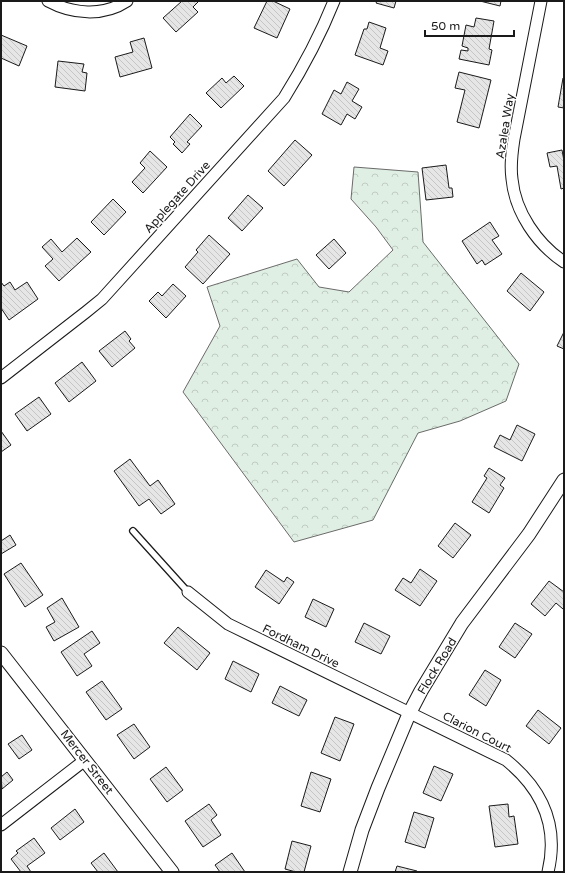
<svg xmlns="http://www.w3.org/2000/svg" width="565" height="873" font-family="'Varela Round',sans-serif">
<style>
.forest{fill:url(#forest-crowns);stroke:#6a6a6a}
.building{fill:url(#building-back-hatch);stroke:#1a1a1a}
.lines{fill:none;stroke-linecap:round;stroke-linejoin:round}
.service-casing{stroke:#1a1a1a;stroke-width:8}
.minor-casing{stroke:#1a1a1a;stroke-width:13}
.tertiary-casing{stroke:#1a1a1a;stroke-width:15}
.service{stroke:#fff;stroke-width:5.5}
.minor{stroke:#fff;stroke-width:11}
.tertiary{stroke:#fff;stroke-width:13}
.labels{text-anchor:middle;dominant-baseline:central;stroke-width:3;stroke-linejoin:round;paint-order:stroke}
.street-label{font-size:12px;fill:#1a1a1a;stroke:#fff}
</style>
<defs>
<pattern id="forest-crowns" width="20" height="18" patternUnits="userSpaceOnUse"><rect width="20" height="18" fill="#e0efe3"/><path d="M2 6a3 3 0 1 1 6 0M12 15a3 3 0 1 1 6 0" fill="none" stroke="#c0ccc2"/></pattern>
<pattern id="building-back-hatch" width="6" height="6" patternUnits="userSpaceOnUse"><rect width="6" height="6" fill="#e6e6e6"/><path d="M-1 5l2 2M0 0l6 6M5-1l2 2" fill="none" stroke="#c5c5c5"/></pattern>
</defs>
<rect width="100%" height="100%" fill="#fff"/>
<polygon class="forest" points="354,167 418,172 423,242 519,364 506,401 460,421 418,433 373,520 294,542 183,392 220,326 207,287 297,259 319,287 349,292 393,250 376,227 351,199"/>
<g class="building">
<polygon points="182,1 197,1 198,2 193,7 198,12 176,32 163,18"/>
<polygon points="267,1 273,1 290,9 277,38 254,28"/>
<polygon points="377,1 396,1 394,8 376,3"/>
<polygon points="480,1 501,1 500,6"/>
<polygon points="476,18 494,21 489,49 492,50 489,65 459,59 461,50 468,51 468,48 462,46 466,25 474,27"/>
<polygon points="369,22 386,28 380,48 388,51 383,65 355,55 364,29 367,29"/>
<polygon points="1,35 27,46 19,66 1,58"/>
<polygon points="144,38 152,68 120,77 115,57 133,52 130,42"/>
<polygon points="58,61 84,64 82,72 87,73 85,91 55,87"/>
<polygon points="459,72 491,80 479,128 457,122 465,90 455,88"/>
<polygon points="234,76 244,86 221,108 206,93 222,78 226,83"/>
<polygon points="563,78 564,78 564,108 558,107"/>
<polygon points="347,82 359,89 352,101 362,107 355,119 347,114 341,125 322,114 334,90 341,94"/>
<polygon points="190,114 202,126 187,142 190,144 182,153 173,144 175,142 170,137"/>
<polygon points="295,140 312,155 284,186 268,171"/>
<polygon points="562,150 564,161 564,188 561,189 557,166 550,167 547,153"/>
<polygon points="150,151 167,167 143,193 132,182 145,168 140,163"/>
<polygon points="446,165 449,188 452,188 453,197 426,200 422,168"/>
<polygon points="248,195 263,208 242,231 228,218"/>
<polygon points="113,199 126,212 104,235 91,222"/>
<polygon points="490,222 499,236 492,240 502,254 485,265 482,260 477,264 462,241"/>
<polygon points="209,235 230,254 203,284 185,267 198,252 196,250"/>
<polygon points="77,238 91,252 59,281 45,266 53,259 42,247 51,239 62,252"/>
<polygon points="334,239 346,253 329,269 316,255"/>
<polygon points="521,273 544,292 530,311 507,291"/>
<polygon points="1,282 4,286 10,282 15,290 27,282 38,299 9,320 1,308"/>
<polygon points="173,284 186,296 166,318 149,301 158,292 162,296"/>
<polygon points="125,331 131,339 129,341 135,348 112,367 99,351"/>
<polygon points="564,332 564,349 557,346"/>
<polygon points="82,362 96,381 69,402 55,383"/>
<polygon points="39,397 51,414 27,431 15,414"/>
<polygon points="517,425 535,434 522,461 494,447 500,435 510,440"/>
<polygon points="1,431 11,445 1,452"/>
<polygon points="130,459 150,486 158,480 175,504 161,514 149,499 139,506 114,471"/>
<polygon points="489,468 505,478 500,485 504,488 489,513 472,502 487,478 484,476"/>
<polygon points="455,523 471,535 453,558 438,546"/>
<polygon points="10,535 16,545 1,554 1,541"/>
<polygon points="21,563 43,595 25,607 4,574"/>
<polygon points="420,569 437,581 420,606 395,590 403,578 411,583"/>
<polygon points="266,570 284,582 287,577 294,582 279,604 255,587"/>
<polygon points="549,581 564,592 564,608 563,609 556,603 545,616 531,604"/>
<polygon points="62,598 79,627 54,641 46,627 55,622 47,608"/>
<polygon points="313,599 334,609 326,627 305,617"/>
<polygon points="364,623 390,636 381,654 355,642"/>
<polygon points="515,623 532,634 515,658 499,647"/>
<polygon points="178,627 210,653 197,670 164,643"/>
<polygon points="92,631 100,643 84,654 92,666 77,676 61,652"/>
<polygon points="233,661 259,674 251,692 225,679"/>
<polygon points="485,670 501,680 486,706 469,695"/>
<polygon points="102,681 122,709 106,720 86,692"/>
<polygon points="280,686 307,700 299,716 272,703"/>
<polygon points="538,710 561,728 549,744 526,726"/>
<polygon points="335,717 354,724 340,761 321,753"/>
<polygon points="134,724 150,747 134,759 117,735"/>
<polygon points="22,735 32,750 19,759 8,744"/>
<polygon points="434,766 453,774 441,801 423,793"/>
<polygon points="166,767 183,790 167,802 150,779"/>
<polygon points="7,772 13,780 2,789 1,777"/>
<polygon points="311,772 331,779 320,812 301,806"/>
<polygon points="209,804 217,815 211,820 221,835 203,847 185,821"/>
<polygon points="508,804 509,817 514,816 518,844 495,847 489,806"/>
<polygon points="75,809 84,822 60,840 51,828"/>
<polygon points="414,812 434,818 425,848 405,842"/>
<polygon points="34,838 45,853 27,866 31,872 21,872 11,859 18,853 16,851"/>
<polygon points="292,841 311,846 304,872 296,872 285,869"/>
<polygon points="104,853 118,872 98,872 91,863"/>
<polygon points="232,853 245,872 220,872 215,865"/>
<polygon points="397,866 417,871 416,872 395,872"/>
</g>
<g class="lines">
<defs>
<polyline id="service" points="133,531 188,592"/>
<g id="minor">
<path d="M48 1C72 14 103 17 127 1"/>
<path d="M541 1 514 139C512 152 510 165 512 179 515 212 537 244 564 262"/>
<path d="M1 378 86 312 102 299 284 98C304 66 320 36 334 1"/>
<path d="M188 592 228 624 506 760C542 789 559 826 548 872"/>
<polyline points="1,825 85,760"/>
</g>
<g id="tertiary">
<polyline points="1,653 172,872"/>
<polyline points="350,872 362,830 378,788 409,714 421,691 462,623 529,534 564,480"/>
</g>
</defs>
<use href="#service" class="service-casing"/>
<use href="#minor" class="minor-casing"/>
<use href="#tertiary" class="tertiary-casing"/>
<use href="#service" class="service"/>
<use href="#minor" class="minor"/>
<use href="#tertiary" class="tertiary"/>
</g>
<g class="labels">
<g class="street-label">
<text transform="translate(505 126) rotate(-81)">Azalea Way</text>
<text transform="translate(177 197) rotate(-48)">Applegate Drive</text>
<text transform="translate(301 646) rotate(26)">Fordham Drive</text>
<text transform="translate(437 666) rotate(-59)">Flock Road</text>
<text transform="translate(477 732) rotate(27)">Clarion Court</text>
<text transform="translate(87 762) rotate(52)">Mercer Street</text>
</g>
</g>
<rect width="565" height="873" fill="none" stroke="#1a1a1a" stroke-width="4"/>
<path d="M425 30v6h89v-6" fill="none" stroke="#1a1a1a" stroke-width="2"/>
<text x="431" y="30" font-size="12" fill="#1a1a1a" stroke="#ffffff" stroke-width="3" paint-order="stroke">50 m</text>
</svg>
